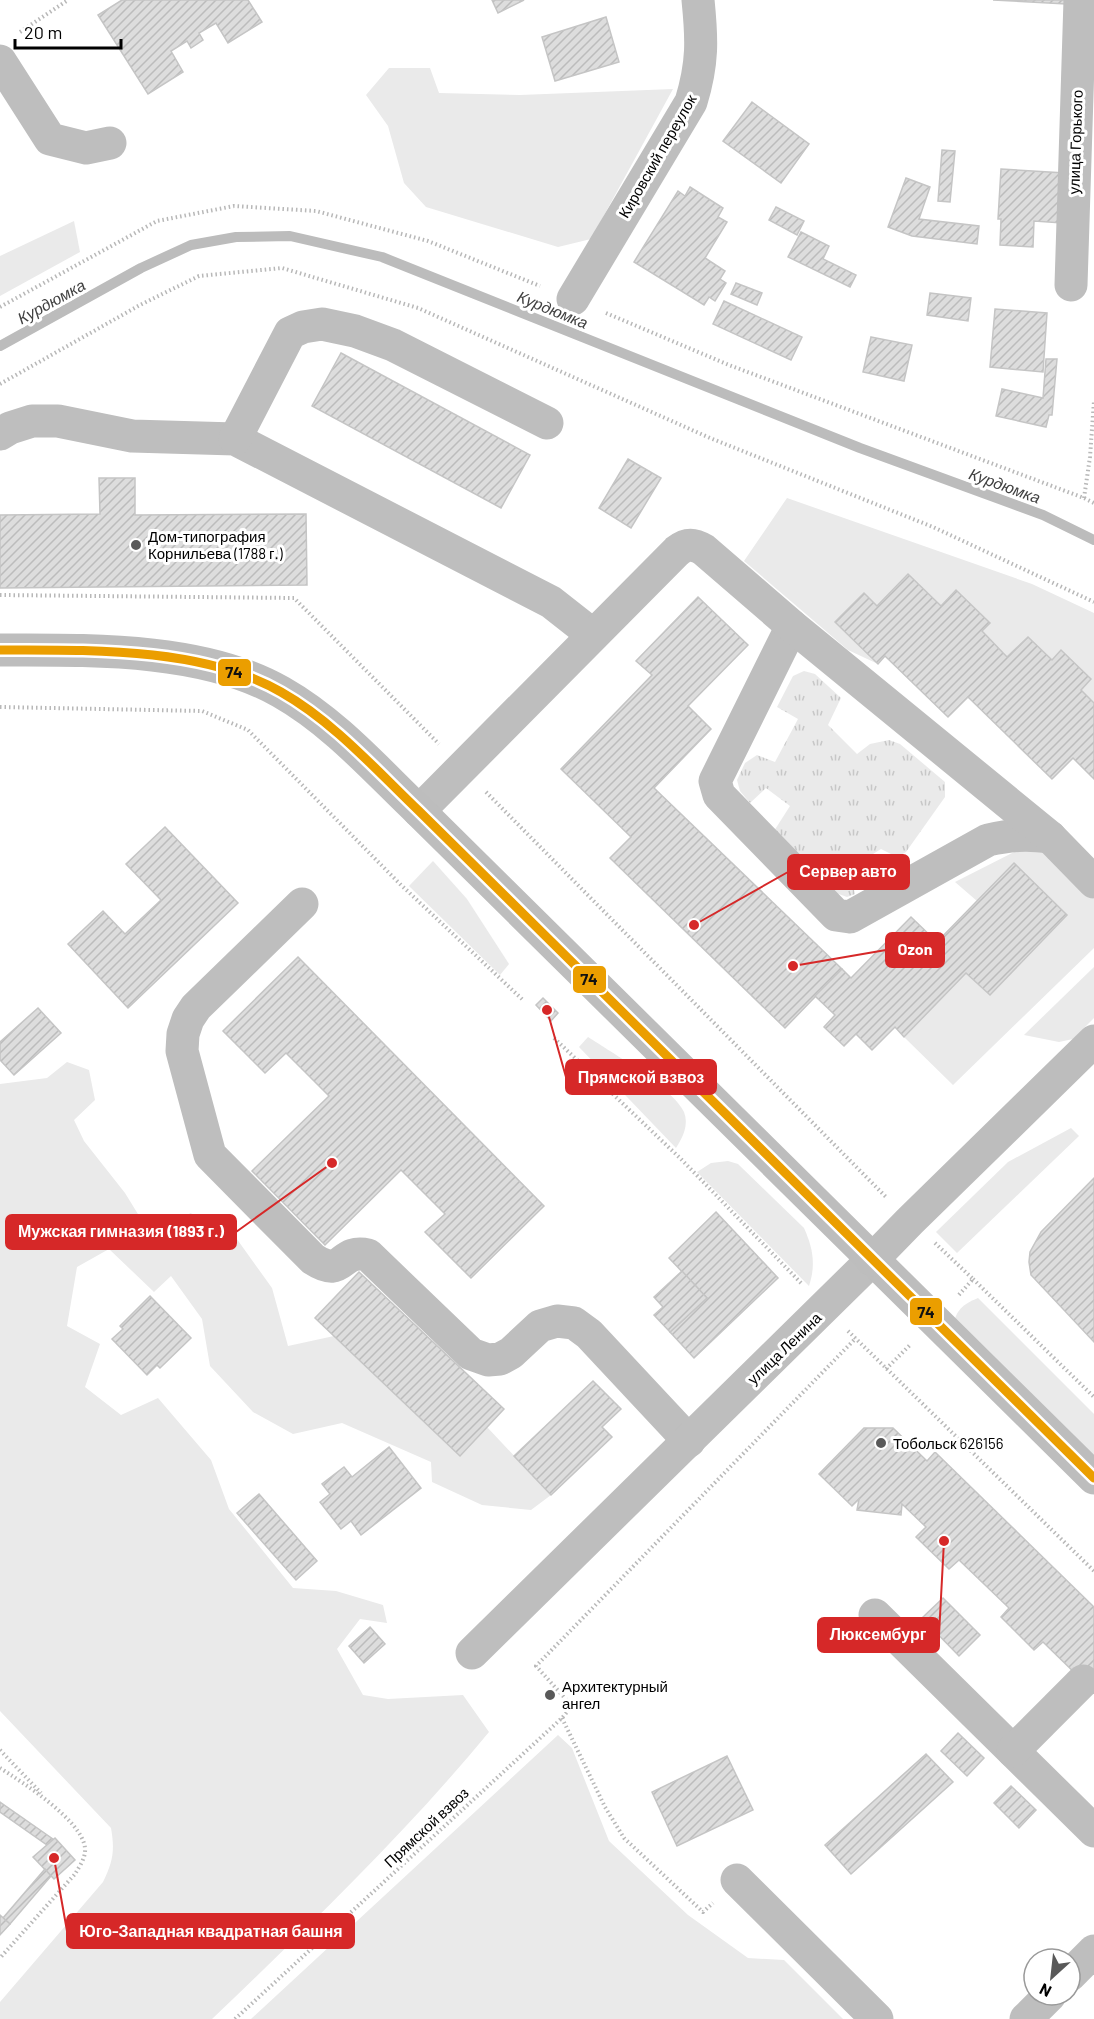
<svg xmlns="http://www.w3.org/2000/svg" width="1094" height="2019" font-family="Barlow,sans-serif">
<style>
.green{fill:#eaeaea}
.park{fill:url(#park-tufts)}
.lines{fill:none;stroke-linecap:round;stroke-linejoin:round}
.stream{stroke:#bcbcbc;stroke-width:10}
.building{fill:url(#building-hatch);stroke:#c5c5c5;stroke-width:1.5}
.path{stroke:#b8b8b8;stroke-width:4;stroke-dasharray:1.5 3;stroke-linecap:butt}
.minor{stroke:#bebebe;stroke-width:33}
.major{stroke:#bdbdbd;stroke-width:33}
.bus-1-casing{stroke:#fff;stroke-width:14}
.bus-1{stroke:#eb9e00;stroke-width:9}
.poi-dot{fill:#595959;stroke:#fff;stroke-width:2}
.labels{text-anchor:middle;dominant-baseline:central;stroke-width:6;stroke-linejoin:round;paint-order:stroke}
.street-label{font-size:15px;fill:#000;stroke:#fff}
.poi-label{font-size:15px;fill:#000;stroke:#fff;text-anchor:start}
.water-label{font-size:16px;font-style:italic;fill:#414141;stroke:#fff}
.leader{fill:none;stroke:#d62828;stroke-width:2}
.callout-dot{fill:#d62828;stroke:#fff;stroke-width:2}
.callout{fill:#d62828;stroke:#d62828;stroke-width:2}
.callout-label{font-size:16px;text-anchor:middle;font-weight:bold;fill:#fff}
.line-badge{stroke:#fff;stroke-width:2}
.pale-badge-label{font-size:16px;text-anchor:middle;font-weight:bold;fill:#111}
</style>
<defs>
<pattern id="park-tufts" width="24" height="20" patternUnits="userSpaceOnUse" patternTransform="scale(1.5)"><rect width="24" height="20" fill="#eaeaea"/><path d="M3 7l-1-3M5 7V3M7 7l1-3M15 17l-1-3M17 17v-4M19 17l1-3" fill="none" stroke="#c7c7c7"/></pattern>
<pattern id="building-hatch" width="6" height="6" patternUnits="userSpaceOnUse" patternTransform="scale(1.5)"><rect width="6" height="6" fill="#ddd"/><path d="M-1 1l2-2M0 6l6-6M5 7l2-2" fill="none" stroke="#bcbcbc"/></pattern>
</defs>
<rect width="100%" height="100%" fill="#fff"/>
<g class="green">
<polygon points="389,68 430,68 439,93 520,95 673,89 591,239 558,247 426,207 404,183 388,126 366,95"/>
<polygon points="74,221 80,252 0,296 0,256"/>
<polygon points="787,498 1032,584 1094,613 1094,703 1028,637 1007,657 982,631 989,622 956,590 941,606 908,574 877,606 836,622 878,664 848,650 744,561"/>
<polygon points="1024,847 1040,850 1094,899 1094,948 953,1085 904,1037 966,973 990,995 1067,915 1014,863 977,901 955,882"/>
<polygon points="433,861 467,899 509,964 500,975 409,886"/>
<polygon points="1094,967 1094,1018 1073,1039 1059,1042 1024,1035"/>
<path d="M588 1037C611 1052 674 1089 684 1112 689 1125 683 1137 676 1148L579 1047Z"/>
<path d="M67 1062 89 1070 95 1100 74 1120 84 1141 125 1193 149 1232 173 1239 190 1213 229 1228 272 1288 288 1346 334 1336 460 1456 487 1427 551 1495 531 1510 482 1505 432 1482 431 1462 342 1423 293 1434 253 1412 210 1366 202 1319 171 1276 154 1292 109 1249 77 1267 67 1326 100 1344 85 1387 121 1415 158 1398 211 1460 229 1509 293 1588 336 1591 383 1605 387 1623 360 1619 337 1649 363 1695 388 1699 463 1695 489 1732C404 1835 308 1927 212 2019H0V2002L103 1882C113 1861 115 1851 111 1828L0 1711V1084L47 1078Z"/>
<polygon points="1071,1128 1079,1136 957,1253 936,1232 1008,1162"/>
<path d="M728 1161 738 1164 804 1228C813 1248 816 1265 809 1286L697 1172 711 1163Z"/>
<path d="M978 1298 1094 1414V1463L953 1326C956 1310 963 1304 978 1298Z"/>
<polygon points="558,1735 572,1748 609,1841 688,1915 748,1958 784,1960 843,2019 251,2019"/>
</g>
<polygon class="park" points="804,671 815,674 841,698 828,725 857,754 870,744 889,740 900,744 945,782 945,797 906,852 897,857 881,849 849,869 855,894 847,897 836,893 774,831 790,806 766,788 750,803 740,791 737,780 745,763 757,755 775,762 798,719 777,707 793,676"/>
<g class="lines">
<polyline class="stream" points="0,346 141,268 191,245 236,237 290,236 382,257 860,448 1043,515 1094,540"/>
</g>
<g class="building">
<polygon points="122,0 248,0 262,22 228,43 216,23 199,33 203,40 191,48 187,41 171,51 183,72 148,94 98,15"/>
<polygon points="492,0 524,0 498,13"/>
<polygon points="993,0 1067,0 1066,4"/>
<polygon points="606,17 619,62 555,81 542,37"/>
<polygon points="752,102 809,144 781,183 723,141"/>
<polygon points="942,150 955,151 950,202 938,201"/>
<polygon points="1001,169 1065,173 1062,223 1034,221 1033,247 1000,245 1001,219 998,219"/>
<polygon points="906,178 930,187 919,219 979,226 977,244 912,236 888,227"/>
<polygon points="690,187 723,208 718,217 727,222 705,258 725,271 720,279 726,283 715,301 709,297 704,305 634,262 678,191 685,196"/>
<polygon points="776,207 804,221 797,235 769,220"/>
<polygon points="801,232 829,246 823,259 856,275 850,287 788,257"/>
<polygon points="736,283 762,293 757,305 731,294"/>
<polygon points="930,293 971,298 968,321 927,315"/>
<polygon points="724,301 802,337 791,360 713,324"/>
<polygon points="995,309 1047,313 1043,372 990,367"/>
<polygon points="871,337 912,345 904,381 863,372"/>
<polygon points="341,353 530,455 501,508 312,406"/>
<polygon points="1046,359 1057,359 1052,415 1049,415 1046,427 996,416 1002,389 1043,398"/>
<polygon points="628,459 661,478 631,528 599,508"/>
<polygon points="99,478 135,478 135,515 306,514 307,585 0,588 0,515 100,514"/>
<polygon points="908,574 941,606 956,590 990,623 982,631 1007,657 1028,637 1052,660 1061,650 1091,679 1081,690 1094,703 1094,779 1073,758 1052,779 968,697 948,717 885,656 878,664 835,622 864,593 877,606"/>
<polygon points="698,597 748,645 688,706 711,729 654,788 842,969 785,1028 610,858 631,837 561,769 652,675 636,661"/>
<polygon points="165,827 238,903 128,1008 68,944 103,911 125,934 161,900 126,864"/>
<polygon points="1014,863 1067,915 990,995 966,973 904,1037 895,1027 872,1050 856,1034 844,1046 824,1027 835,1015 815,996 842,969 851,978 911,917 937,942"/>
<polygon points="298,957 544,1206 471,1278 425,1232 445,1214 401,1170 325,1245 252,1171 329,1096 286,1053 265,1073 223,1031"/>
<polygon points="543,998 558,1013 551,1021 536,1005"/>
<polygon points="38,1008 61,1033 14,1075 0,1060 0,1042"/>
<polygon points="1094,1178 1094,1342 1031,1275 1029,1262 1030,1252 1041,1232"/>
<polygon points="716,1212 778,1278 694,1358 670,1332 707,1298 669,1258"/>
<polygon points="682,1271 707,1298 670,1332 654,1315 663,1307 654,1297"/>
<polygon points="359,1272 504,1409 460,1456 315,1318"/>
<polygon points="150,1296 191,1338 160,1368 157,1365 147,1375 112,1339 123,1329 120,1326"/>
<polygon points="593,1381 621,1409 602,1427 612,1437 551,1495 514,1456"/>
<polygon points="864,1428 893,1428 927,1461 935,1452 1094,1607 1094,1669 1083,1681 1043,1642 1034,1650 1001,1617 1009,1608 959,1560 949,1569 916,1537 926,1527 902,1504 901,1515 857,1510 859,1499 852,1506 819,1474"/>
<polygon points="389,1447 421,1488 361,1535 351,1521 341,1529 320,1502 330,1494 322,1484 344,1467 352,1477"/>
<polygon points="259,1494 317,1561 296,1580 237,1513"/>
<polygon points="943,1598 980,1635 959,1656 922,1618"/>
<polygon points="370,1627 385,1644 364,1663 349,1646"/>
<polygon points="958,1733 984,1758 967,1776 941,1751"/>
<polygon points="926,1754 953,1782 851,1874 825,1845"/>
<polygon points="727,1756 753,1810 677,1846 652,1792"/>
<polygon points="1011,1786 1036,1810 1019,1828 994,1803"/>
<polygon points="0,1802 53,1839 47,1845 0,1812"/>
<polygon points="55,1838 75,1860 54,1879 33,1857"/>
<polygon points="45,1869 51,1876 10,1924 3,1918"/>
<polygon points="0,1915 10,1924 0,1935"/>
</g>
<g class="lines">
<g class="path">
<polyline points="20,32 68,0"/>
<polyline points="0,307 157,221 234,206 316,211 428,241 540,286"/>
<polyline points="606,313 729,365 1084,498 1094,503"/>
<polyline points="0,384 140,305 199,276 282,268 418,308 710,438 933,527 1094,602"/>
<polyline points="1084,498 1090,457 1094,401"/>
<polyline points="0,595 294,598 439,744"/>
<polyline points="0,707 202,711 248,730 400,884 523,1000"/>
<polyline points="486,792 886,1197"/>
<polyline points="554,1038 681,1159 801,1283"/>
<polyline points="935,1243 973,1279 957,1297"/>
<polyline points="973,1279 1094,1397"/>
<polyline points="848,1331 1094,1571"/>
<polyline points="886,1369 910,1345"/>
<polyline points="562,1718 605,1807 624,1838 703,1912 713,1903"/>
<polyline points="0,1750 41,1793"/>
<path d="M0 1768C22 1782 82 1820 85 1848 86 1858 79 1867 75 1874L0 1958"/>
<polyline points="235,2019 562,1718 572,1706 536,1666 856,1338"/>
</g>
<g class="minor">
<polyline points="0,61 50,139 86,148 110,143"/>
<polyline points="1071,285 1080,0"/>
<path d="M573 299 691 102C703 63 702 39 698 0"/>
<polyline points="0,434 10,428 32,421 58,421 132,436 235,439 551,602 593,635"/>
<polyline points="235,439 290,333 303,327 322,324 355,331 393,345 547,423"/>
<path d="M792 626 715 781 719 795 836 915 850 917 988 840C1011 835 1026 834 1050 837"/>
<path d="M419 811 677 551C687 543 694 544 704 550L792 626 1050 837 1094 882"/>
<path d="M302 904 196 1007 188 1019 183 1034 182 1051 210 1155 313 1259C345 1280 338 1248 368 1255L471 1354 488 1360 500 1359 511 1353 540 1326 557 1321 574 1323 589 1334 689 1441"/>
<polyline points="875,1615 1094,1831"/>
<polyline points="472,1653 872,1260"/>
<polyline points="1013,1751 1083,1681"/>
<polyline points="737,1880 877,2019"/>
<polyline points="1070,1975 1094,1951"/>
<polyline points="1026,2019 1050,1995"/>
</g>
<g class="major">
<path d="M0 650C88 650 203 647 281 692 334 722 376 770 419 811L1094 1478"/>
<polyline points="872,1260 910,1221 1094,1041"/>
</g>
<defs>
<path id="bus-1" d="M0 650C88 650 203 647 281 692 334 722 376 770 419 811L1094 1478"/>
</defs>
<use href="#bus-1" class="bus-1-casing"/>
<use href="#bus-1" class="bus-1"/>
</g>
<g class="poi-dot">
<circle cx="136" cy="545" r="6"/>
<circle cx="881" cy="1443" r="6"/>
<circle cx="550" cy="1695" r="6"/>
</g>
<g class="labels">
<g class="street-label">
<text transform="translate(1075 142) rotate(-88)">улица Горького</text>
<text transform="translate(657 156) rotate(-60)">Кировский переулок</text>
<text transform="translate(784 1348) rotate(-44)">улица Ленина</text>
<text transform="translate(426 1827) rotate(-43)">Прямской взвоз</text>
</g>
<g class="poi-label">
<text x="148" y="536">Дом-типография<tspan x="148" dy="17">Корнильева (1788 г.)</tspan></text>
<text x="893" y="1443">Тобольск 626156</text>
<text x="562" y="1686">Архитектурный<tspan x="562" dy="17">ангел</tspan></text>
</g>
<g class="water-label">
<text transform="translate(51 301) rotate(-29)">Курдюмка</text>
<text transform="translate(553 309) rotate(22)">Курдюмка</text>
<text transform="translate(1005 485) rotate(20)">Курдюмка</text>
</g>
</g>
<path class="leader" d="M694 925L788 872M793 966L886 950M547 1010L566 1077M332 1163L236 1232M944 1541L939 1635M54 1858L67 1931"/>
<g class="callout-dot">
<circle cx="694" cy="925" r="6"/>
<circle cx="793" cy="966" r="6"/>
<circle cx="547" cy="1010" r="6"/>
<circle cx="332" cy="1163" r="6"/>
<circle cx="944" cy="1541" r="6"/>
<circle cx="54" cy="1858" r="6"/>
</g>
<g class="callout">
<rect x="788" y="855" width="121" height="34" rx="6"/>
<rect x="886" y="933" width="58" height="34" rx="6"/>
<rect x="566" y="1060" width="150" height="34" rx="6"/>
<rect x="6" y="1215" width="230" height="34" rx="6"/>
<rect x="818" y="1618" width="121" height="34" rx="6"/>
<rect x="67" y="1914" width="287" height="34" rx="6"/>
</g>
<g class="callout-label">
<text x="848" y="877">Сервер авто</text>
<text x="915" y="955">Ozon</text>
<text x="641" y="1083">Прямской взвоз</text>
<text x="121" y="1237">Мужская гимназия (1893 г.)</text>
<text x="878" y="1640">Люксембург</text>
<text x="211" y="1937">Юго-Западная квадратная башня</text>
</g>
<g class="line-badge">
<rect x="217" y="658" width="35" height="29" rx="6" fill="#eb9e00"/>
<rect x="572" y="965" width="35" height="29" rx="6" fill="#eb9e00"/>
<rect x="909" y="1297" width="34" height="29" rx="6" fill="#eb9e00"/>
</g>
<g class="pale-badge-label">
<text x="234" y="678">74</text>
<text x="589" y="985">74</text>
<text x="926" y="1318">74</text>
</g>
<g transform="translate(1052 1977) rotate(207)"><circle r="28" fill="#ffffff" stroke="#999999" stroke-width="1.5"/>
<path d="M0-4.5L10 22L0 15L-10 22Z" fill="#595959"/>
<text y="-9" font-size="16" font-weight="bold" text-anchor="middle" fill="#000000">N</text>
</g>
<path d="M15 39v9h106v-9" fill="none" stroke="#000000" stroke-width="3"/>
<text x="24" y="39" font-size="18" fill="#000000" stroke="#ffffff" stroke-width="4.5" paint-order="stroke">20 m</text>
</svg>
